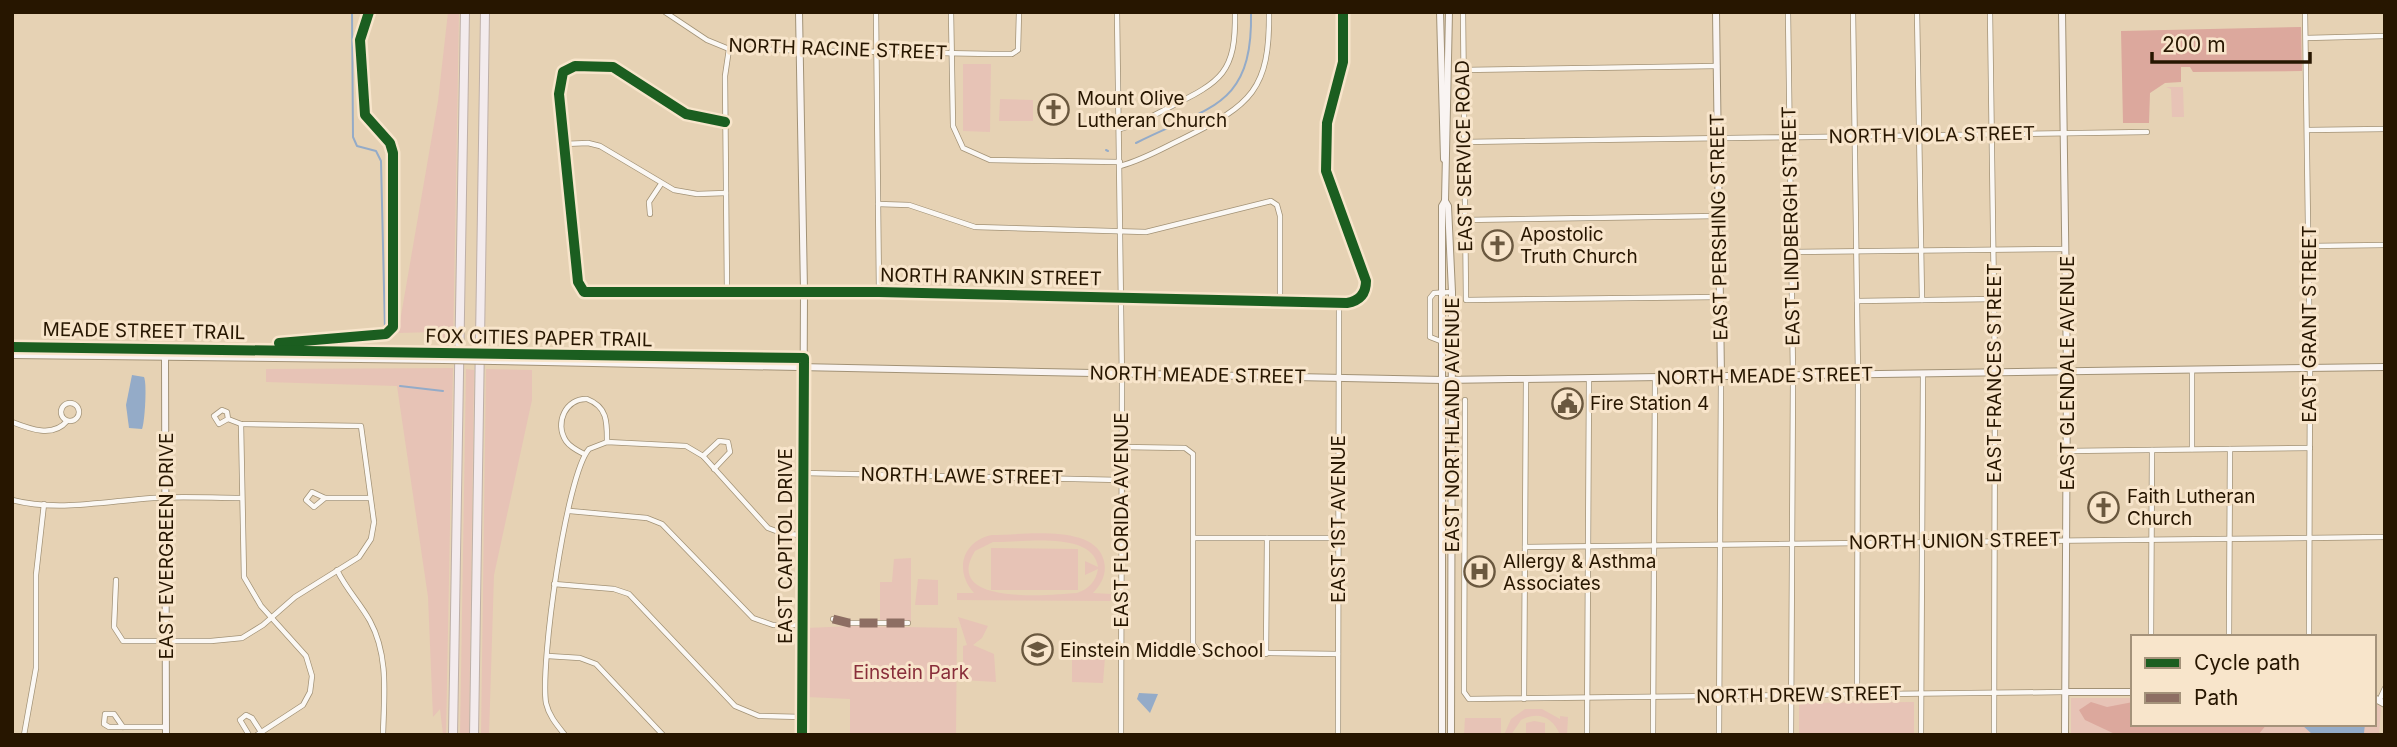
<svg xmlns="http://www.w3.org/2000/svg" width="2397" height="747" font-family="Inter,sans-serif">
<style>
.green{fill:#e7c3b6;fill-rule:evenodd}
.forest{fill:#dca89d}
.water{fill:#94abc8}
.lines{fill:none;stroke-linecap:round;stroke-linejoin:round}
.stream{stroke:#94abc8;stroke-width:2}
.street-casing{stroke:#a29276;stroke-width:6}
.secondary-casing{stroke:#a29276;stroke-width:8}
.highway-casing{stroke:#beafa7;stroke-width:10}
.street{stroke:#fbf8f4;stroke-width:4.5}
.secondary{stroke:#f9f4f2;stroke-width:6}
.highway{stroke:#f3ebed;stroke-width:8}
.secondary-bridge-casing{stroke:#a29276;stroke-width:8;stroke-linecap:butt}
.secondary-bridge{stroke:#f9f4f2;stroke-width:6}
.quiet{stroke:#8d6e63;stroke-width:9;stroke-dasharray:18 9;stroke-linecap:butt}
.cycleway-casing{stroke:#f8e5cb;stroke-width:15}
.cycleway{stroke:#1b5e20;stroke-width:10}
.labels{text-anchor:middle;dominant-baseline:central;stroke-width:6;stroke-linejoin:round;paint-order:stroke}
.street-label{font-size:19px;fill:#271600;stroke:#f8e5cb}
.poi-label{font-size:19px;fill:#271600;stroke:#f8e5cb;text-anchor:start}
.park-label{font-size:19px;fill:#892e3a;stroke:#f8e5cb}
</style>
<rect width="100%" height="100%" fill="#e6d2b4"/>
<g class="green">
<polygon points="448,12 459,12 453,351 444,352 444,338 437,332 398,333 438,101"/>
<polygon points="963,64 991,64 990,132 963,131"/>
<polygon points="2166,87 2183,87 2184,117 2172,117 2171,89"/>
<polygon points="1000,99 1033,100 1033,121 999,121"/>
<polygon points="453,368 446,735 443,735 440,709 433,717 428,597 397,386 266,382 266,369"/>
<polygon points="466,369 474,370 469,735 460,735"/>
<polygon points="486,369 532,370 532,400 494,575 489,735 481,735"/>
<path d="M992 535C1021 535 1092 524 1103 558 1108 572 1102 584 1093 593L1111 594V601L957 600V593H974C954 571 962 541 992 535ZM993 542C1021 543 1093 530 1098 567L1085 561V575L1098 569C1096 581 1089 589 1077 593 1051 595 941 606 975 551Z"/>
<polygon points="991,548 1078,549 1078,590 991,590"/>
<polygon points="911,558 911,624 880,624 880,582 892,582 894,559"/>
<polygon points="918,579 938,580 938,605 915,605"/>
<polygon points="958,617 988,626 982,638 973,645 994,654 996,682 963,680 963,646 967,645"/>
<polygon points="853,626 957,628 956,735 850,735 850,699 807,697 807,628"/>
<polygon points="1085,644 1106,644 1103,683 1072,682 1072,655 1078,645"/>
<polygon points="2071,698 2133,698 2133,724 2374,724 2374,703 2381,707 2379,735 2071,735"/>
<polygon points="1914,702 1914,735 1799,735 1799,703"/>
<path d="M1525 709H1542L1560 719V716L1568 717 1567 735H1560C1553 717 1538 711 1521 720L1511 735H1504L1511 719Z"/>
<polygon points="1465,718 1501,718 1501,735 1464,735"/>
<polygon points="1534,721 1545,723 1545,735 1526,734 1526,723"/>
</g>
<g class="forest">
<polygon points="2301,27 2302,71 2193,72 2190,67 2181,67 2181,82 2165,83 2150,93 2149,123 2123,123 2121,31"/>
<polygon points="2091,702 2107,707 2133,702 2133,724 2267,724 2258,735 2117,735 2085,720 2079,710"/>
</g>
<g class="water">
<path d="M132 375 144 377C147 383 145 421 142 429L129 428 126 405Z"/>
<polygon points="1139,693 1158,694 1150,713 1137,699"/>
<polygon points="2301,724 2365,724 2364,733 2313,735"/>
</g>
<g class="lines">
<g class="stream">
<polyline points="352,12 353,137 357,146 376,151 381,161 385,331"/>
<path d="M1136 143C1209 106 1253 108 1251 12"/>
<polyline points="1106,150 1108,151"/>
<polyline points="400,386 443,391"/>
</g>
<defs>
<g id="street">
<polyline points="665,12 707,40 729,49 993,54 1012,54 1018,50 1019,12"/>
<polyline points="876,12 879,292"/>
<polyline points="951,12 953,126 963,148 990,160 1120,162"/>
<polyline points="1117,12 1122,382 1121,735"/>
<polyline points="1463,12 1466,300 1720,297"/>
<polyline points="1788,12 1793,376 1791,735"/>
<polyline points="1853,12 1858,375 1857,694"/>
<polyline points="1917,12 1922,300"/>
<polyline points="1990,12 1995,373 1994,735"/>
<polyline points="2305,12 2310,368 2309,637"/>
<polyline points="2306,38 2385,36"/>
<polyline points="1463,70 1717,66"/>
<path d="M725 122 686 114 613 67 575 66 563 72 559 94 578 282 584 292H879L1347 303C1359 301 1366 294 1366 281L1326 171 1327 123 1343 62V12"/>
<path d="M1120 129C1137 125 1154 115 1170 107 1222 81 1236 73 1235 12"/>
<polyline points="2308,130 2385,129"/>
<polyline points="1464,142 2147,132"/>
<polyline points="564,144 588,143 600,146 674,190 697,194 726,193"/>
<path d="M1120 166C1143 160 1163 148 1184 138 1251 105 1270 90 1269 12"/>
<polyline points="878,204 909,205 975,227 1146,232 1271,201 1277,205 1280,216 1280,302"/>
<polyline points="650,214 649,202 661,184"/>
<polyline points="1465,220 1718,216"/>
<polyline points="2309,246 2385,245"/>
<polyline points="1791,252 2065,249"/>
<polyline points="727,292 725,76 729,49"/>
<polyline points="1857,301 1995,299"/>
<polyline points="1443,342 1430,337 1430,298 1434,293 1452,292"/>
<polyline points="1465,400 1464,692 1469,699 2065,692"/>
<circle cx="70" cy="412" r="9"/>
<path d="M12 422C30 429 53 438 67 421"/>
<polyline points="241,424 244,577 261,606 306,656 312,676 310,692 303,705 257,735"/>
<polyline points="1122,447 1185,448 1193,454 1193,644 1198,652 1338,654"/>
<polyline points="2192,449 2192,370"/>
<polyline points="2067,451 2310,448"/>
<path d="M584 454C578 451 570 447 566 441 554 423 566 398 587 399 608 407 607 423 607 442"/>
<polyline points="703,456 719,441 728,442 730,452 714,469"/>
<polyline points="804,473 1121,480"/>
<polyline points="325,498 314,507 306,500 312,492 325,498 370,498"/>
<path d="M12 500C58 512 107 501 153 498 182 496 212 498 241 498"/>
<polyline points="570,511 647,518 662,524 753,618 773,625 802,625"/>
<polyline points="1194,538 1338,538"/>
<polyline points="1525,547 2385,537"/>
<path d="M337 570C346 589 360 603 370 621 389 656 384 696 383 735"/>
<polyline points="116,580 114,627 123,641 211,641 242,638 263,625 295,597 359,557 371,539 374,522 361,426 241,424 228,419 227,412 222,410 214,416 219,424 228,419"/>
<polyline points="554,584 614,589 629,594 735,706 759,716 802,717"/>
<polyline points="833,619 849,623 908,623"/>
<polyline points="2151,637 2152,450"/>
<polyline points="2229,637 2230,449"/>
<polyline points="1266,654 1267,538"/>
<polyline points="548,656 580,658 596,664 663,735"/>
<polyline points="1524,699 1526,379"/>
<polyline points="2379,701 2385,688"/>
<polyline points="123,727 114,714 105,714 104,724 109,727 166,727"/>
<polyline points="24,735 36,668 36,575 44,504"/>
<polyline points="249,735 240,720 246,715 252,718 261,732"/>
<path d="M565 735C557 725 549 716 546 703 540 665 566 475 589 449L607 442 686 446 703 456 768 528 784 534 803 535"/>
<polyline points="1338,735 1339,303"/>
<polyline points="1587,735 1589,379"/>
<polyline points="1653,735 1655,378"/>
<polyline points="1719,735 1721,377"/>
<polyline points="1921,735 1923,374"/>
</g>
<g id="secondary">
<polyline points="799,12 804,291 802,735"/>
<polyline points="1440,12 1444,159"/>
<polyline points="1716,12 1721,377"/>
<polyline points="2062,12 2067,372 2065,735"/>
<polyline points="1445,201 1448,206 1452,292 1451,735"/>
<polyline points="12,355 444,360"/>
<polyline points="165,358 166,735"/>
<polyline points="494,361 1443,380 2385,367"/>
<polyline points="2066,692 2133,692"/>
<polyline points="2374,698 2385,704"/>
<polyline points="1442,735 1442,206 1445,201 1449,12"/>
</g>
<g id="highway">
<polyline points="453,735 465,12"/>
<polyline points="474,735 485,12"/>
</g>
</defs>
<use href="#street" class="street-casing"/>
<use href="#secondary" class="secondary-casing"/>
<use href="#highway" class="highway-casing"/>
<use href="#street" class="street"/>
<use href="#secondary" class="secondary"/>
<use href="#highway" class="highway"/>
<defs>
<polyline id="secondary-bridge" points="444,360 494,361"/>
</defs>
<use href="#secondary-bridge" class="secondary-bridge-casing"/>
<use href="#secondary-bridge" class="secondary-bridge"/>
<polyline class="quiet" points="833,619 849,623 908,623"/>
<defs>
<g id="cycleway">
<path d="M725 122 686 114 613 67 575 66 563 72 559 94 578 282 584 292H879L1347 303C1359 301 1366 294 1366 281L1326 171 1327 123 1343 62V12"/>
<polyline points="279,343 386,334 393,327 393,153 390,143 365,115 360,40 369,12"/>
<polyline points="12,347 804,358 802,735"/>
</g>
</defs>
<use href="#cycleway" class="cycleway-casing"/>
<use href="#cycleway" class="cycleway"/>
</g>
<defs>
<symbol id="church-ring" viewBox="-11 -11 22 22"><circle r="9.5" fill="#f8e5cb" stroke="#6a583f" stroke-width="1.5"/><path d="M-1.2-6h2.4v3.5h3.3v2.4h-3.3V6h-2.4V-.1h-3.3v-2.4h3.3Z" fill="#6a583f"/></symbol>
<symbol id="civic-ring" viewBox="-11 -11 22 22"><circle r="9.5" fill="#f8e5cb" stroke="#6a583f" stroke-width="1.5"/><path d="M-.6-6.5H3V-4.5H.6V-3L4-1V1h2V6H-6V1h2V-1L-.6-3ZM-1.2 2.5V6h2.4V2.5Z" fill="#6a583f"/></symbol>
<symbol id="hospital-ring" viewBox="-11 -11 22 22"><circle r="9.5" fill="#f8e5cb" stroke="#6a583f" stroke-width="1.5"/><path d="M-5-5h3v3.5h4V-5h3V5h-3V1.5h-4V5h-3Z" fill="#6a583f"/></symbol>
<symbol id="school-ring" viewBox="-11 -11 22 22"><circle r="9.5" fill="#f8e5cb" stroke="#6a583f" stroke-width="1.5"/><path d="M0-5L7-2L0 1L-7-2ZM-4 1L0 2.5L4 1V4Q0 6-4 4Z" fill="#6a583f"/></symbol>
</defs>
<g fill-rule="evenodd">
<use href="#church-ring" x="1036" y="92" width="35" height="35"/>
<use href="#church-ring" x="1480" y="228" width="35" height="35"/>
<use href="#civic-ring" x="1550" y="386" width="35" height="35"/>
<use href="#church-ring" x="2086" y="490" width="35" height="35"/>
<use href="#hospital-ring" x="1462" y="554" width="35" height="35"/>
<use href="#school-ring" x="1020" y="632" width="35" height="35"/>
</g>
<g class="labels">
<g class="street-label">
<text transform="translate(838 49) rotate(2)">NORTH RACINE STREET</text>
<text transform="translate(1932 135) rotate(-1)">NORTH VIOLA STREET</text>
<text transform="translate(1464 156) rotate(-91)">EAST SERVICE ROAD</text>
<text transform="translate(1791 226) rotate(-91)">EAST LINDBERGH STREET</text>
<text transform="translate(1719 227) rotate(-91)">EAST PERSHING STREET</text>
<text transform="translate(991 277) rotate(1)">NORTH RANKIN STREET</text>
<text transform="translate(2309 324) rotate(-90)">EAST GRANT STREET</text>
<text transform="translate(144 331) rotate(1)">MEADE STREET TRAIL</text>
<text transform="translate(539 338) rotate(1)">FOX CITIES PAPER TRAIL</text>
<text transform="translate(1994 373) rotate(-90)">EAST FRANCES STREET</text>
<text transform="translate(2067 373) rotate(-90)">EAST GLENDALE AVENUE</text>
<text transform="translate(1198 375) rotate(1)">NORTH MEADE STREET</text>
<text transform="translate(1765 376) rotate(-1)">NORTH MEADE STREET</text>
<text transform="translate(1452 425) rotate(-90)">EAST NORTHLAND AVENUE</text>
<text transform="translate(962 476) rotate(1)">NORTH LAWE STREET</text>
<text transform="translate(1338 519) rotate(-90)">EAST 1ST AVENUE</text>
<text transform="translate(1121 520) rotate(-90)">EAST FLORIDA AVENUE</text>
<text transform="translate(1955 541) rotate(-1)">NORTH UNION STREET</text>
<text transform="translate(166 546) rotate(-90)">EAST EVERGREEN DRIVE</text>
<text transform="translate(785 546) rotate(-90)">EAST CAPITOL DRIVE</text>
<text transform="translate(1799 695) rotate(-1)">NORTH DREW STREET</text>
</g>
<g class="poi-label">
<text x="1077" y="98">Mount Olive<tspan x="1077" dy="22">Lutheran Church</tspan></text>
<text x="1520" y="234">Apostolic<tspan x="1520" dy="22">Truth Church</tspan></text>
<text x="1590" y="403">Fire Station 4</text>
<text x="2127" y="496">Faith Lutheran<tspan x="2127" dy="22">Church</tspan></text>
<text x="1503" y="561">Allergy &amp; Asthma<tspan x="1503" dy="22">Associates</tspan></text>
<text x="1060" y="650">Einstein Middle School</text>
</g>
<g class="park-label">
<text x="911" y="672">Einstein Park</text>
</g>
</g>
<rect width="2397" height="747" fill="none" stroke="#271600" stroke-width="28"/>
<rect x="2131" y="635" width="245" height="91" fill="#f8e5cb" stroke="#a4927a" stroke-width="2"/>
<rect x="2145" y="658" width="35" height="10" fill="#1b5e20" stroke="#a4927a" stroke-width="2"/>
<text x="2194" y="670" font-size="21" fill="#271600">Cycle path</text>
<rect x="2145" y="693" width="35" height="10" fill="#8d6e63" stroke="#a4927a" stroke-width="2"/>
<text x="2194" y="705" font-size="21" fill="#271600">Path</text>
<path d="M2152 52v10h158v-10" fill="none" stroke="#271600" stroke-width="3.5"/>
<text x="2162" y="52" font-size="21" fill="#271600" stroke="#f8e5cb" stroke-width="5" paint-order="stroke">200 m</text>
</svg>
